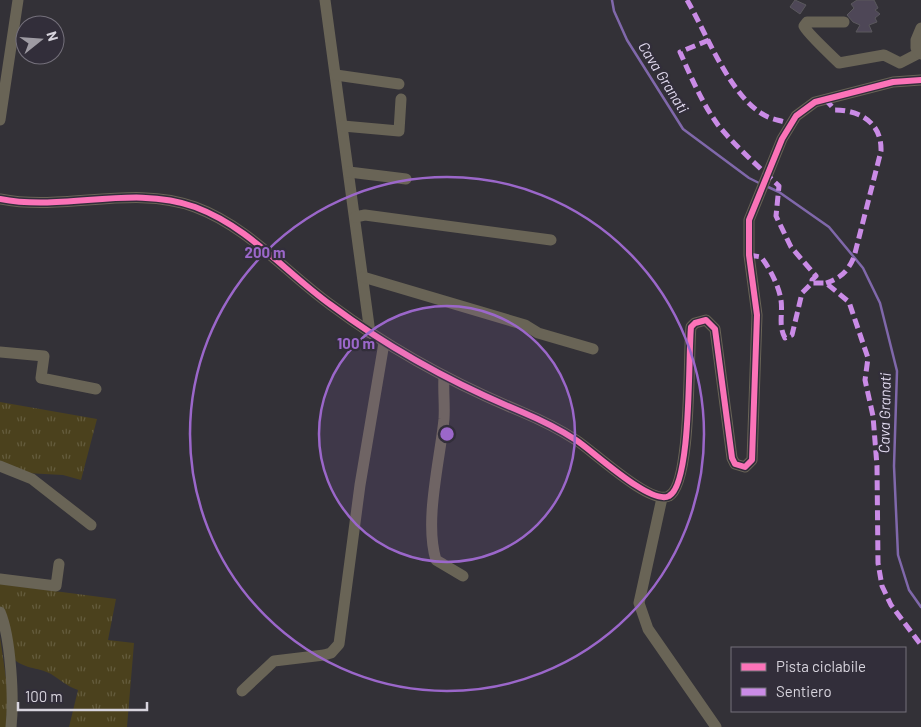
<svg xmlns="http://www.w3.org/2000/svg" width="921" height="727" font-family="Barlow,sans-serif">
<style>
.grass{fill:url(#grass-tufts)}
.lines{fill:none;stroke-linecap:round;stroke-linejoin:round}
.stream{stroke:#8068ab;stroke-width:2.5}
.building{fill:#4e4757;stroke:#5a585d}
.minor{stroke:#696456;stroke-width:11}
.quiet{stroke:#ca8be6;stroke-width:5;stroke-dasharray:10 5;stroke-linecap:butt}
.cycleway-casing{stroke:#322e3a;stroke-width:9}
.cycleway{stroke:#fb73b8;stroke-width:6}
.ring{fill:none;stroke:#9b67ca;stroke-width:2.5}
.labels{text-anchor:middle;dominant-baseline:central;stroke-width:4.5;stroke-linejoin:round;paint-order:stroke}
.water-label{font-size:15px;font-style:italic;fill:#e2dbf0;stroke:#322e3a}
.centre{fill:#9b67ca;stroke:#322e3a;stroke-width:2.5}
.ring-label{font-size:15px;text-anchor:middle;font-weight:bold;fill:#9b67ca;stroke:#322e3a;stroke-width:4.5;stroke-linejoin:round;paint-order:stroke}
</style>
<defs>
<pattern id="grass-tufts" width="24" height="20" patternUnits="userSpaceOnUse" patternTransform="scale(1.25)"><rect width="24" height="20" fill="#4b411d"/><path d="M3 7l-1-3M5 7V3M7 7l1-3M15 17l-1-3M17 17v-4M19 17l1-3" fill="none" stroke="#645c3d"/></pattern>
</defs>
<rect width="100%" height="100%" fill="#333137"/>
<g class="grass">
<polygon points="0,402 97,419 81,480 63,475 26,473 0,462"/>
<path d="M0 584 116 599 108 640 134 643 127 727H69L78 690C65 685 62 681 51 674 38 667 22 669 12 657L0 608Z"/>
<polygon points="0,637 8,692 6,727 0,727"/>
</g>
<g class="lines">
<g class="stream">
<polyline points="612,0 614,11 627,40 683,129 749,178 761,184"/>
<polyline points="766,186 779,192 829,227 863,268 880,303 897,371 894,466 898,555 909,590 921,607"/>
</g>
</g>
<g class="building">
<polygon points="795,0 806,5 800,14 790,7"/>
<polygon points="874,0 878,8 875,10 880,14 875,18 877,22 869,25 872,32 856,32 860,25 853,22 847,15 854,8 851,4 857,0"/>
</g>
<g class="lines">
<g class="minor">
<polyline points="325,0 370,333"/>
<path d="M844 22H807L804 26C806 32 832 56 839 63L884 55 900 63 919 53"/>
<polyline points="921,28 916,40 916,48 921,54"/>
<polyline points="336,75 399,84"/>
<polyline points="0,120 18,0"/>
<polyline points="343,126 399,131 401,99"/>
<polyline points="349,172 406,179"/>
<path d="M0 199C64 212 133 184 195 207 249 227 285 272 331 305 390 349 454 384 522 412 541 420 559 429 576 440 593 451 651 506 669 496 692 484 688 355 691 327L695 323 706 320 715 329 732 458 735 464 745 467 752 460 757 315 749 255V220L782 139 796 116 815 102 893 82 921 80"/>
<polyline points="355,217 365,215 551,240"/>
<polyline points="363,277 525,325 538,333 593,349"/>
<polyline points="0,352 44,356 41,378 96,389"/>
<path d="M444 376C443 391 445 405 444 419 440 460 424 521 436 560L463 576"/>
<polyline points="0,466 32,479 91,525"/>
<polyline points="662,498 639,603 648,629 716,727"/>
<polyline points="0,579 56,586 59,564"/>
<path d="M0 612C11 638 14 699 11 727"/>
<polyline points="242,691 274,661 324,655 331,653 339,644 360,485 384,343"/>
</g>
<g class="quiet">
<path d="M687 0C707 34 731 100 768 117 775 120 783 121 790 124"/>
<path d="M709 40 680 52C691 77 702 103 718 125 736 147 758 166 779 186L776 216 791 247 816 276 812 280V283"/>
<path d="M825 99 835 110C861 110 882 124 881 151L854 257C848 271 841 278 826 283"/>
<path d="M749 255 761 257C769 267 779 286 781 300 783 313 778 325 785 338L792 335 802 293 812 283H826L849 302 868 358 865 380 873 416 877 466 878 563 882 586 891 605 921 645"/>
</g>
<defs>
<path id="cycleway" d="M0 199C64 212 133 184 195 207 249 227 285 272 331 305 390 349 454 384 522 412 541 420 559 429 576 440 593 451 651 506 669 496 692 484 688 355 691 327L695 323 706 320 715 329 732 458 735 464 745 467 752 460 757 315 749 255V220L782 139 796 116 815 102 893 82 921 80"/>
</defs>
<use href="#cycleway" class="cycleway-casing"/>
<use href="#cycleway" class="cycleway"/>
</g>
<circle cx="447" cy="434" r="128" fill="#9b67ca" fill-opacity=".12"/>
<g class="ring">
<circle cx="447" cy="434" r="128"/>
<circle cx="447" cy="434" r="257"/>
</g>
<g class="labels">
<g class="water-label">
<text transform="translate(664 77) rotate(58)">Cava Granati</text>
<text transform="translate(884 413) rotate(-89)">Cava Granati</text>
</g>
</g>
<circle cx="447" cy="434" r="8" class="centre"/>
<g class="ring-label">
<text x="265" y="258">200 m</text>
<text x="356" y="349">100 m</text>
</g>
<rect x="731" y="647" width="175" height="65" fill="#322e3a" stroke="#74707b"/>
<rect x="741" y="663" width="25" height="8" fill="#fb73b8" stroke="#74707b"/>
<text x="776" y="672" font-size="15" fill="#d7d4dd">Pista ciclabile</text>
<rect x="741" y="688" width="25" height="8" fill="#ca8be6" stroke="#74707b"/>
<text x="776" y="697" font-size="15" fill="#d7d4dd">Sentiero</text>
<g transform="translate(40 40) rotate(73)"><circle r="24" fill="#322e3a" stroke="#74707b"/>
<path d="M0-4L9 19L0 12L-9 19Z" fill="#9e9ba3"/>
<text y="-8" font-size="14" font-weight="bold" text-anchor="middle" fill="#d7d4dd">N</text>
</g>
<path d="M18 702v8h129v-8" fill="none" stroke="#d7d4dd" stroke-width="2.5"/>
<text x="25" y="702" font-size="15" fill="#d7d4dd" stroke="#322e3a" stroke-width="4" paint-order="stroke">100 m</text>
</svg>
